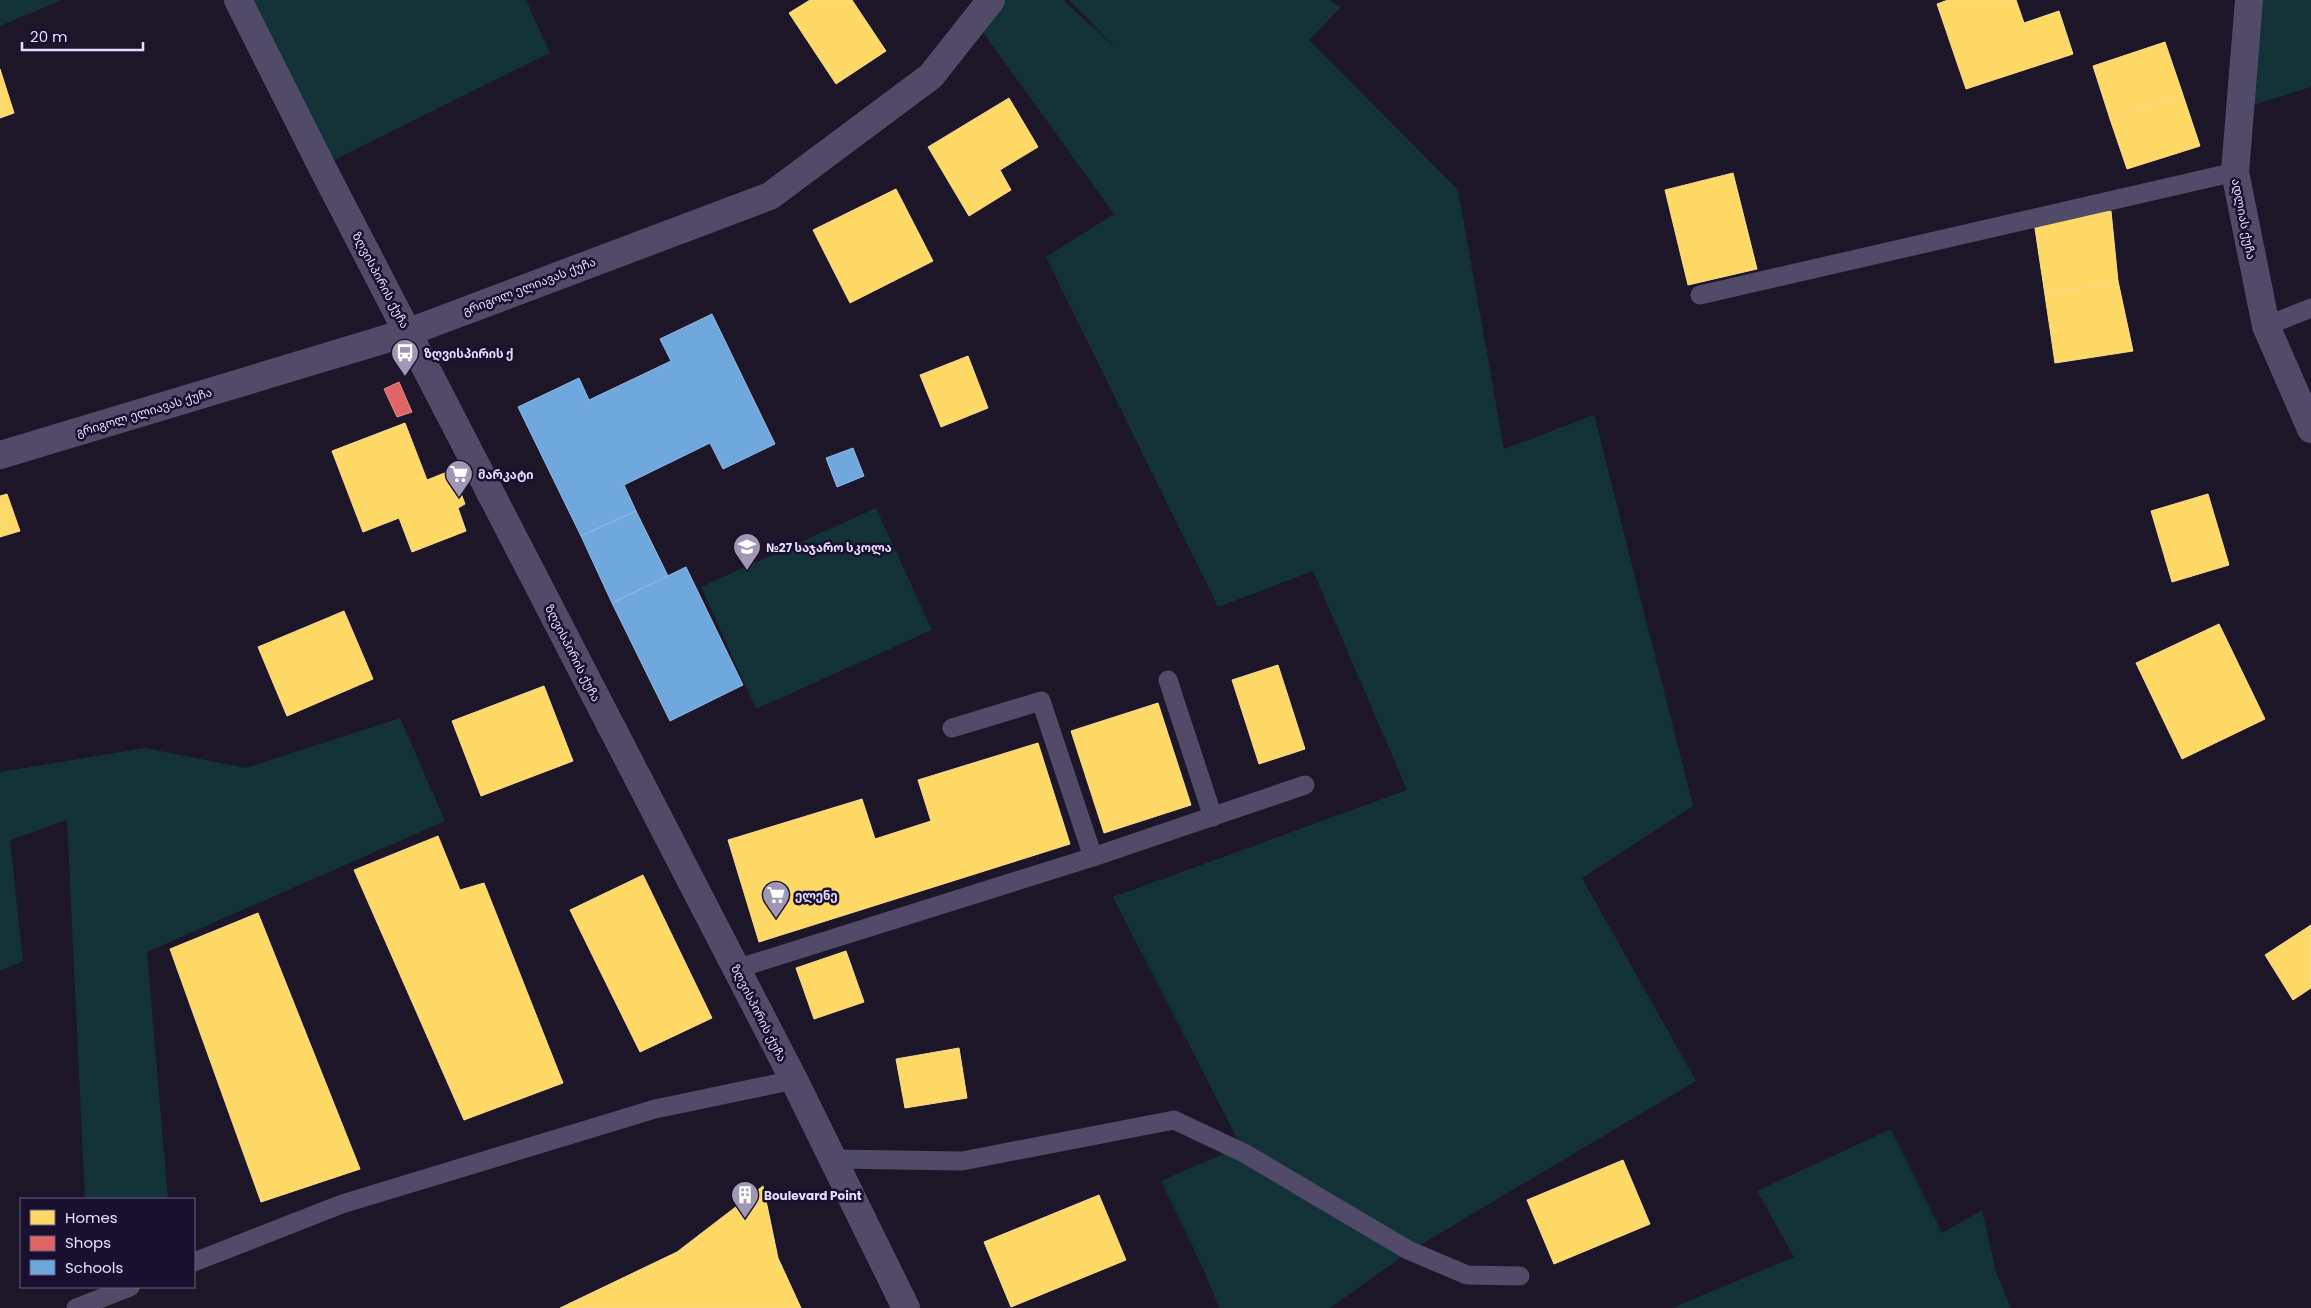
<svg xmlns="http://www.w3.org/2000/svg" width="2311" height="1308" font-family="Poppins,'Noto Sans Georgian',sans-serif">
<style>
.green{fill:#123238}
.homes{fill:#ffd966;stroke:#f8da94}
.shops{fill:#e06666;stroke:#e28a94}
.schools{fill:#6fa8dc;stroke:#93b8e6}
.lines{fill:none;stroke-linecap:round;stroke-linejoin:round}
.lane{stroke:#514b69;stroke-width:19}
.street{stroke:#514b69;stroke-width:28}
.labels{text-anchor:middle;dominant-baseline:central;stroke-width:5;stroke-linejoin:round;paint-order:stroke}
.street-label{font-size:12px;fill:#e6ddff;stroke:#190f2f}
.poi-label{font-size:12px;font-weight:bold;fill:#e6ddff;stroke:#190f2f;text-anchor:start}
</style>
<rect width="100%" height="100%" fill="#1c1628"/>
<g class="green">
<polygon points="0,0 62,0 0,26"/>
<polygon points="240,0 526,0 550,53 324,165"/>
<polygon points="995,0 1063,0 1117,49 1069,0 1329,0 1341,7 1309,40 1458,190 1504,449 1594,415 1693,806 1582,878 1696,1081 1410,1251 1330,1308 1219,1308 1203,1268 1161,1181 1241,1146 1113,897 1407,790 1313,571 1218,607 1046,257 1114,214 977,24"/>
<polygon points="2249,0 2311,0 2311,87 2240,109"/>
<polygon points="876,508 932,630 756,709 701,587"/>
<polygon points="400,718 445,821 147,952 168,1199 85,1199 67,820 10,840 23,961 0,971 0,772 145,748 246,768"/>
<polygon points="1891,1129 1942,1233 1982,1210 1996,1272 2011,1308 1672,1308 1794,1257 1757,1191"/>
</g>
<g class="homes">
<polygon points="810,0 852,0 886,51 836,84 789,13"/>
<polygon points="1948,0 2016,0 2024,23 2059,11 2073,54 1966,89 1937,4"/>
<polygon points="2165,42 2183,95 2110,119 2093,66"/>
<polygon points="0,69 14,113 0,118"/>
<polygon points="2183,95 2200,146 2127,169 2110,119"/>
<polygon points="1009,98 1038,147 1000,170 1011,190 969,216 928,147"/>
<polygon points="1733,173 1757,269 1688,285 1665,190"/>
<polygon points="896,189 933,261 850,303 813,230"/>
<polygon points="2111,211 2118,281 2045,295 2034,222"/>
<polygon points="2118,281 2133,351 2055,363 2045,295"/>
<polygon points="968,356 988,408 941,427 920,375"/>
<polygon points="405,423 427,480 452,470 465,504 458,508 466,531 412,552 399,518 363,532 332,451"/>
<polygon points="7,494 20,531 0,537 0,496"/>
<polygon points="2208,494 2229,565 2172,582 2151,511"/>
<polygon points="344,611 373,679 287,716 258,647"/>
<polygon points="2219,624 2265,719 2182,759 2136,663"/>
<polygon points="1278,665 1305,749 1259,764 1232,680"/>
<polygon points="544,686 573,761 481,796 452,721"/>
<polygon points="1158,703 1191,805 1104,833 1071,731"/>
<polygon points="1038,743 1070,844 759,942 728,840 862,799 875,839 931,821 918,780"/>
<polygon points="438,836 460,890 484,883 563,1083 464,1120 354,870"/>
<polygon points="643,875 712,1018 640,1052 570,910"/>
<polygon points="258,913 360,1169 261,1202 170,949"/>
<polygon points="2311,925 2311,988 2293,1000 2265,955"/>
<polygon points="846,951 864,1002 814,1019 796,968"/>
<polygon points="959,1048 967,1098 905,1108 896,1059"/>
<polygon points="1623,1160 1650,1224 1554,1264 1527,1200"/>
<polygon points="763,1186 778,1258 801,1308 560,1308 677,1252"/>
<polygon points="1099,1195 1126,1260 1011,1307 984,1242"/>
</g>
<polygon class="shops" points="399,382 412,412 397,417 384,389"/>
<g class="schools">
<polygon points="712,314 775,444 723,469 710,443 624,485 636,511 581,536 518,407 579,378 589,400 671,361 660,339"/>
<polygon points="853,448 864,476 837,487 826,458"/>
<polygon points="636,511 668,576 612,603 581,536"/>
<polygon points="686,567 743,685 670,721 612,603"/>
</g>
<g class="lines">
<g class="lane">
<polyline points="1700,295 2235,172"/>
<polyline points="2266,326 2311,308"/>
<polyline points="1168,680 1213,817"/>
<polyline points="952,728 1041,701 1093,857"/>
<polyline points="736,969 1093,857 1305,785"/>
<polyline points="832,1159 962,1161 1174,1120 1244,1153 1408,1250 1467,1275 1520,1276"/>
<polyline points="194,1262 342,1204 655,1109 794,1080"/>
<polyline points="76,1308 130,1287"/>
</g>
<g class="street">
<polyline points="238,0 323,169 794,1080 906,1308"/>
<polyline points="2249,0 2235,172 2266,326 2311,429"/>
<polyline points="0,455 409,332 770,196 931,76 991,0"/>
</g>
</g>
<defs>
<symbol id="bus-pin" viewBox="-11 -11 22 30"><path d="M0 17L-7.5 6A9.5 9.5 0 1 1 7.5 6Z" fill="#9f97b4" stroke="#190f2f"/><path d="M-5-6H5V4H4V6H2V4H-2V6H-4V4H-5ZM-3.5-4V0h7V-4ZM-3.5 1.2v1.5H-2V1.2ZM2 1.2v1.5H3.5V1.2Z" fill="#fff"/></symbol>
<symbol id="supermarket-pin" viewBox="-11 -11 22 30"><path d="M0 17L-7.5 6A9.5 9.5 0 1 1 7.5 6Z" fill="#9f97b4" stroke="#190f2f"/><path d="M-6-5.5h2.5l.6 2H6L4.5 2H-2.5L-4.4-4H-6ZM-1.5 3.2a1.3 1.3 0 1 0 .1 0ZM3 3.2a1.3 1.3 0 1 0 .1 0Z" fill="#fff"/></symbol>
<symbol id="school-pin" viewBox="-11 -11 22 30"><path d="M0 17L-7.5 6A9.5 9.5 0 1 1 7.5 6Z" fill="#9f97b4" stroke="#190f2f"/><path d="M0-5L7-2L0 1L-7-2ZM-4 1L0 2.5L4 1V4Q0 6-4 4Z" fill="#fff"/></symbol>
<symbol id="building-pin" viewBox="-11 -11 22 30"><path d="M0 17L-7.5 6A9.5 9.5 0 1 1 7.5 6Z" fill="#9f97b4" stroke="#190f2f"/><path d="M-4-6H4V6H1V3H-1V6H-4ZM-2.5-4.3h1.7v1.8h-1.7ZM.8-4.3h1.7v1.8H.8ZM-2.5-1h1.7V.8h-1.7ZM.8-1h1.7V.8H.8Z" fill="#fff"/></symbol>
</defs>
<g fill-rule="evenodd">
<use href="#bus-pin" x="389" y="337" width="32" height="43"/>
<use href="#supermarket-pin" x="443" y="458" width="32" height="43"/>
<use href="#school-pin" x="731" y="531" width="32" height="43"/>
<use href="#supermarket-pin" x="760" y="879" width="32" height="43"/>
<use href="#building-pin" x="729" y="1179" width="32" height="43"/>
</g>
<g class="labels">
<g class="street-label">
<text transform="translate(2244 219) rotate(79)">ადლიას ქუჩა</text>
<text transform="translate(381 280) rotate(62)">ზღვისპირის ქუჩა</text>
<text transform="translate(529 286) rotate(-21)">გრიგოლ ელიავას ქუჩა</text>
<text transform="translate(144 412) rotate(-17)">გრიგოლ ელიავას ქუჩა</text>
<text transform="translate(573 653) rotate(63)">ზღვისპირის ქუჩა</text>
<text transform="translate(759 1013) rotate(63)">ზღვისპირის ქუჩა</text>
</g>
<g class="poi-label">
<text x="424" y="353">ზღვისპირის ქ</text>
<text x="478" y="474">მარკატი</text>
<text x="766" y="547">№27 საჯარო სკოლა</text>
<text x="795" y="895">ელენე</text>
<text x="764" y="1195">Boulevard Point</text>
</g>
</g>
<rect x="20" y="1198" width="175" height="90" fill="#190f2f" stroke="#6b6182"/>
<rect x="30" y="1210" width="25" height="15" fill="#ffd966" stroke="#6b6182"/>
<text x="65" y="1223" font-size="15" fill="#e6ddff">Homes</text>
<rect x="30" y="1236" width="25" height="15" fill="#e06666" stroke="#6b6182"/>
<text x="65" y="1248" font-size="15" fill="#e6ddff">Shops</text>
<rect x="30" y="1260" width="25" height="15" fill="#6fa8dc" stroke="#6b6182"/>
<text x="65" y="1273" font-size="15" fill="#e6ddff">Schools</text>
<path d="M22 42v8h121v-8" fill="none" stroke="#e6ddff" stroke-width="2.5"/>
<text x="30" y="42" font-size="15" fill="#e6ddff" stroke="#190f2f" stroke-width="4" paint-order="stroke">20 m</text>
</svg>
